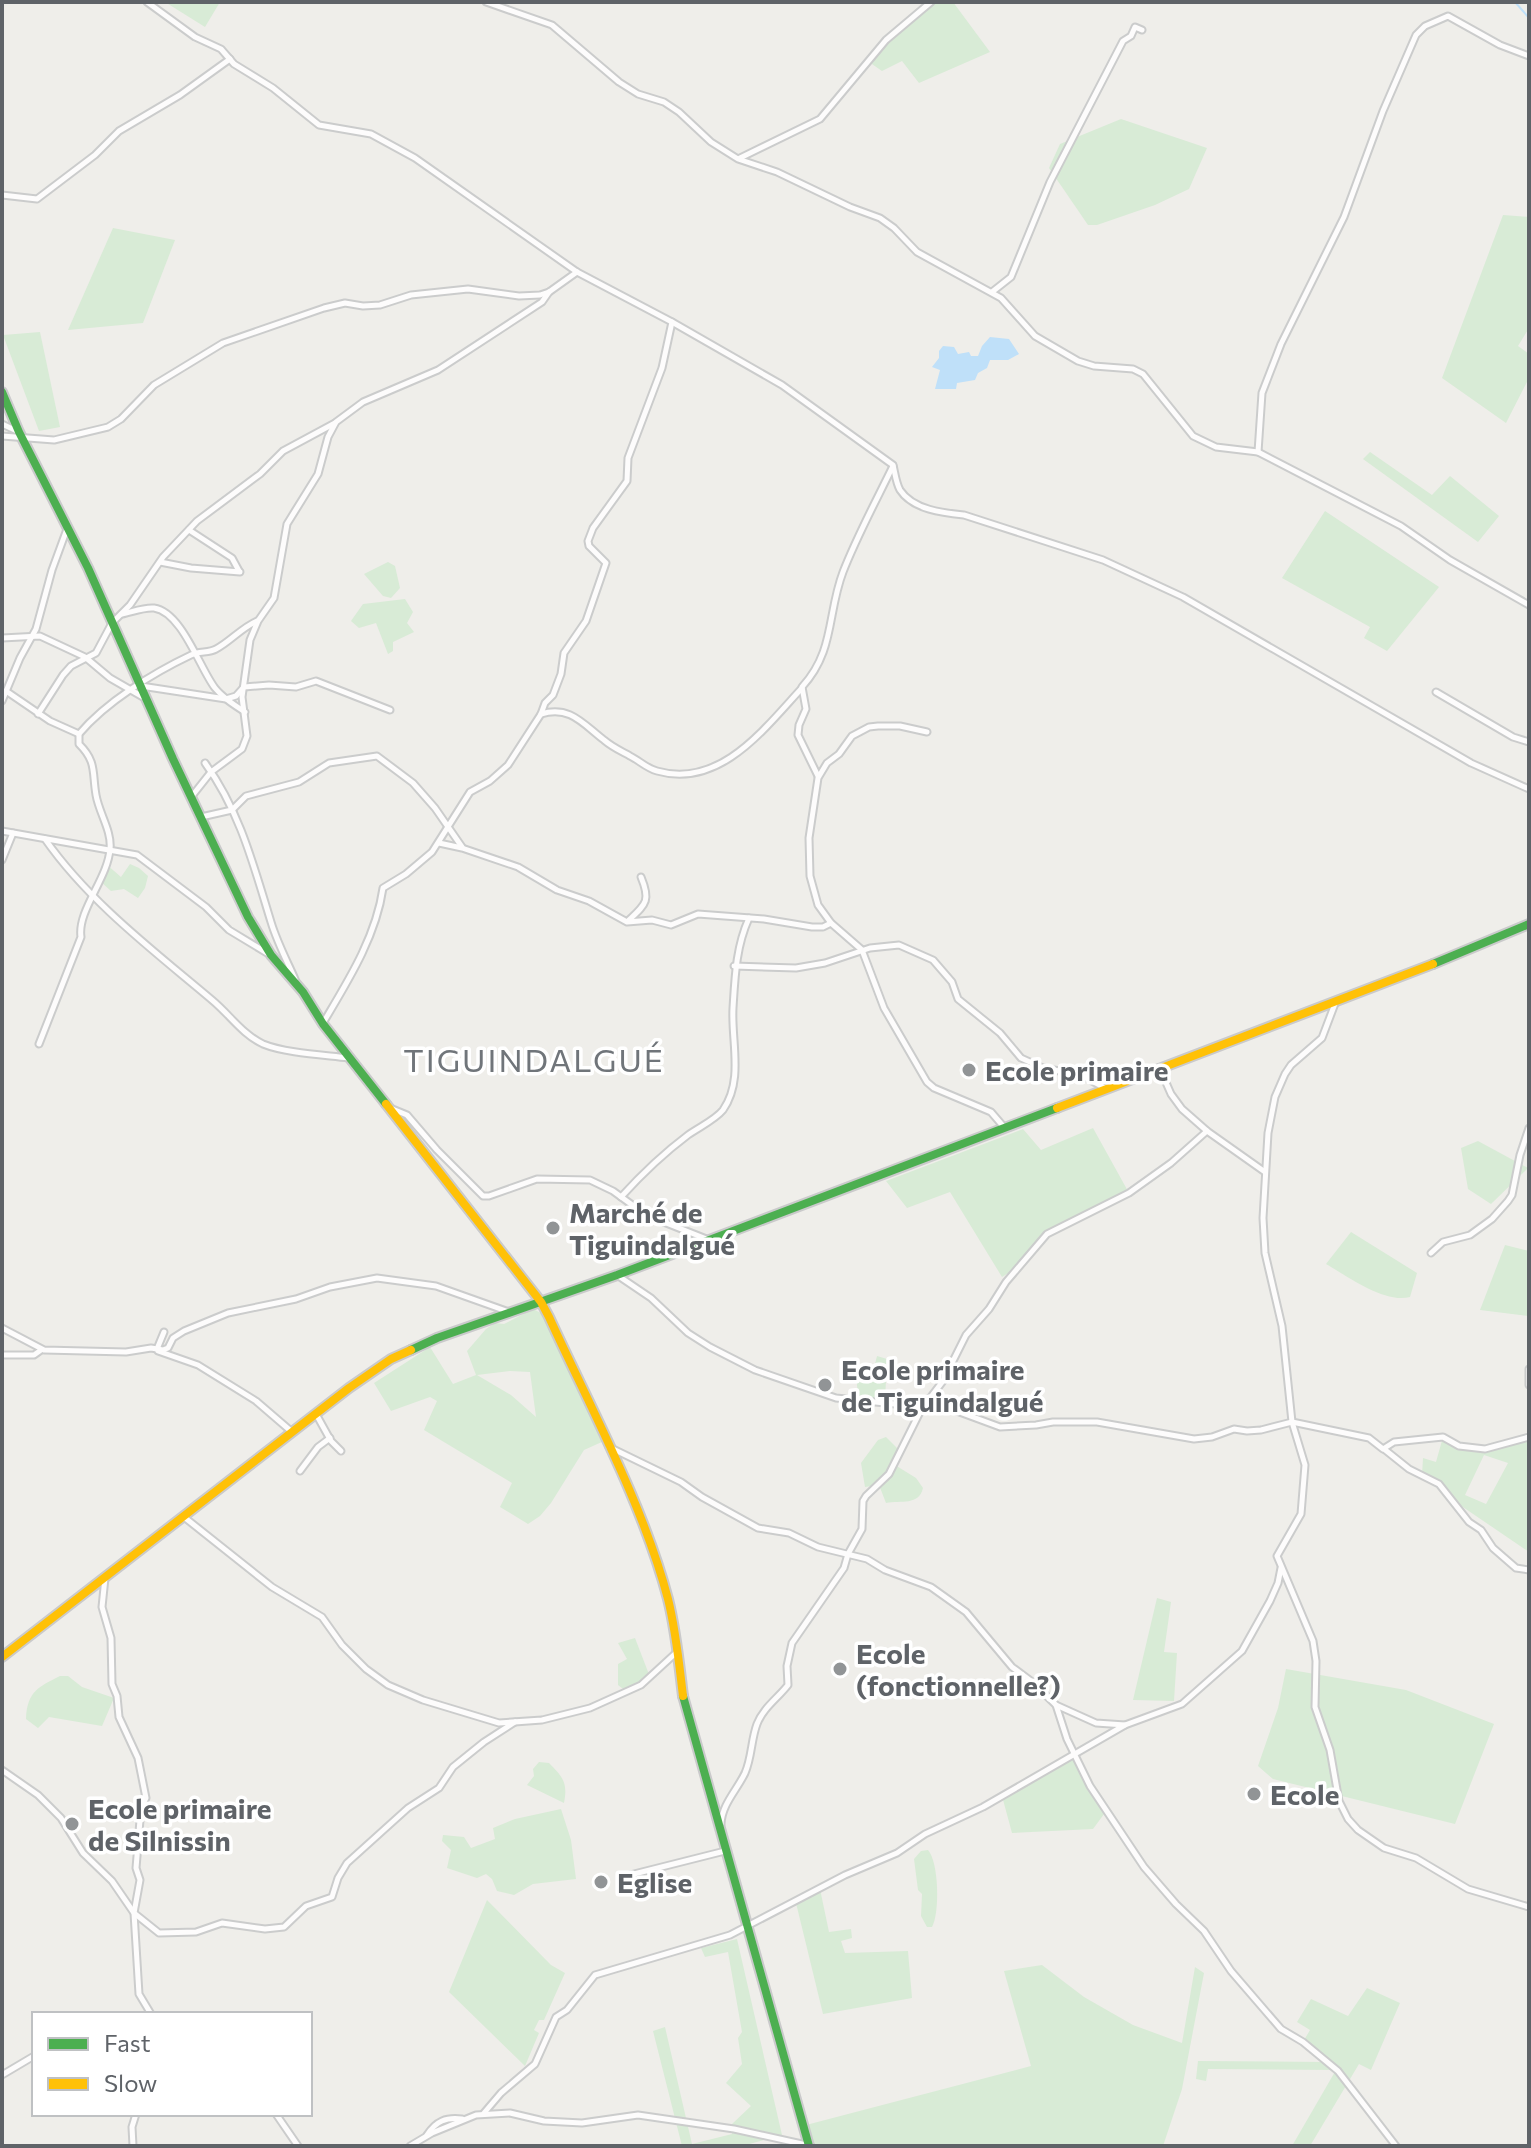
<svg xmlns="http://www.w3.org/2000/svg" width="1531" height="2148" font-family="Commissioner,sans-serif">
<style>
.green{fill:#d8ebd6;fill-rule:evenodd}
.water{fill:#bfe0f9}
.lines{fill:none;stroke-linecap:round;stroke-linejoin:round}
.stream{stroke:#bfe0f9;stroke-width:2}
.street-casing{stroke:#cbcccc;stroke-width:9}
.fast-casing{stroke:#cacacb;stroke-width:12}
.slow-casing{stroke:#cacacb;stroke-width:12}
.street{stroke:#fdfcfc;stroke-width:5}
.fast{stroke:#4caf50;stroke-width:8}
.slow{stroke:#ffc107;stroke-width:8}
.poi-dot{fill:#919496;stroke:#fff;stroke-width:3}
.labels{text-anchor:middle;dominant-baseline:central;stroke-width:7;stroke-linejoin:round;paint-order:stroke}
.poi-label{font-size:28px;font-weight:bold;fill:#5f6368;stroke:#fff;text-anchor:start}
.quarter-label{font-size:32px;letter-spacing:2px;fill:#70757a;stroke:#fff}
</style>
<rect width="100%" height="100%" fill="#efeeea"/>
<g class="green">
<polygon points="165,2 220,2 205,27"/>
<polygon points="931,2 953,2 990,52 919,83 902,61 882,71 869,62 886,40"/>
<polygon points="1121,119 1207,148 1189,189 1155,205 1097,225 1088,225 1049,168 1060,144"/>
<polygon points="1503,215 1529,217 1529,328 1518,346 1529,354 1529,378 1506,423 1442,378"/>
<polygon points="113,228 175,240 143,323 68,330"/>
<polygon points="40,332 60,427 39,431 3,335"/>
<polygon points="1370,452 1432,495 1450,476 1499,516 1478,542 1363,459"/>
<polygon points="1325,511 1439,587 1387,651 1364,638 1370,627 1282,578"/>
<polygon points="388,562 395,566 400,588 391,598 383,596 364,574"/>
<polygon points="405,599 413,612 407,623 414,632 393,642 393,651 388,654 376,623 359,628 351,621 363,604"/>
<polygon points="106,864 121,877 130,864 139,868 148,876 145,888 138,898 124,889 111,891 100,881"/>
<polygon points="1093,1128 1129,1193 1047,1234 1026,1262 1002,1277 950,1192 907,1208 886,1181 1023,1129 1041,1150"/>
<polygon points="1478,1141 1528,1168 1491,1204 1468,1189 1461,1148"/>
<path d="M1351 1232 1417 1273 1410 1297C1385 1304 1347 1276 1326 1264Z"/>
<polygon points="1505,1245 1529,1251 1529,1316 1480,1310"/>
<path d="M533 1309 549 1317 604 1441 584 1450 551 1503 540 1516 528 1524 500 1507 512 1483 424 1430 437 1401 430 1397 391 1411 374 1383 430 1347 453 1384 476 1375 467 1351 486 1329 495 1323 504 1324ZM510 1371 530 1372 536 1417 511 1395 477 1375Z"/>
<polygon points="877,1356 887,1359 885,1401 858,1398 856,1372 874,1368"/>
<path d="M886 1437 902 1453 895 1465 916 1478 923 1488C919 1506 901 1500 886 1503L879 1485 865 1487 861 1463 878 1440Z"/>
<path d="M1443 1437C1476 1456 1495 1446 1529 1437V1552L1454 1501 1439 1484 1422 1475 1423 1458 1436 1462ZM1484 1455 1508 1463 1486 1504 1465 1495Z"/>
<polygon points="1157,1598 1171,1602 1164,1652 1177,1653 1174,1701 1133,1700"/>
<polygon points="635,1638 650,1677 627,1692 618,1685 618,1664 627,1659 618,1643"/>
<polygon points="1286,1669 1406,1690 1494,1724 1455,1824 1273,1779 1258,1766 1278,1708"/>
<path d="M60 1676H68L82 1687 114 1698 102 1726 49 1717 38 1728 26 1719C27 1692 38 1687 60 1676Z"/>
<polygon points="1074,1753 1090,1786 1107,1810 1093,1829 1012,1833 1002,1796"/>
<path d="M539 1762 549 1763C563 1777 568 1783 564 1803L527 1785 534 1776 533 1769Z"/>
<polygon points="561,1809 571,1840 576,1879 533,1884 514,1895 497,1891 492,1879 486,1874 477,1878 447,1868 451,1850 442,1841 443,1835 464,1837 471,1848 495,1839 493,1828 515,1819"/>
<path d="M928 1850C939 1862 940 1914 932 1927H927L921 1916 922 1894 918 1890 914 1859 921 1851Z"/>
<polygon points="820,1889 829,1932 851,1929 852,1938 841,1941 845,1953 908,1951 912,1998 823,2014 796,1903"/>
<polygon points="487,1900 551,1965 565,1973 544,2020 539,2020 534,2030 539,2033 525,2066 449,1992"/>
<polygon points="737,1939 782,2135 742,2146 682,2146 653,2031 665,2027 692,2144 732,2134 732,2124 751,2106 726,2083 742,2064 738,2038 742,2032 728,1952 705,1957 701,1948"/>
<polygon points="1042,1965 1084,1997 1133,2025 1182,2043 1195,1967 1204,1973 1182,2089 1163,2146 812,2146 806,2125 1031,2066 1004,1971"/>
<polygon points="1367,1988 1400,2003 1371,2070 1359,2064 1310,2146 1292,2146 1336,2070 1208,2069 1206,2081 1196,2079 1198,2061 1325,2062 1303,2042 1310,2030 1297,2022 1311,1999 1348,2016"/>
</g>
<polygon class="water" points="990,337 1009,339 1019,354 1008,360 990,360 987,368 978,373 975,380 957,383 956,389 935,389 940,370 932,367 939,358 939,351 943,346 954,347 958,354 969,352 971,356 978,356 982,346"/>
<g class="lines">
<polyline class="stream" points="1515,2 1529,18"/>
<defs>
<g id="street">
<path d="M147 2 195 37 221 49 234 64 273 88 319 125 371 134 415 158 577 272 672 322 782 385 893 465C895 473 896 483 900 490 913 510 944 513 964 515L1103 560 1183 597 1471 763 1529 789"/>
<polyline points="486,2 552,25 619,82 638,94 664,102 679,112 711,142 738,159 777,172 850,207 880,218 894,228 917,252 1001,298 1035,336 1078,361 1094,366 1133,369 1143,374 1193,436 1216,447 1258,452 1401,526 1450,560 1529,605"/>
<polyline points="740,158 820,119 886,40 931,2"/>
<polyline points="2,195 37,199 95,155 119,131 180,95 230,59"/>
<polyline points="992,292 1011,277 1050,182 1123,41 1131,36 1135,27 1142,30"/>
<polyline points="2,424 19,432"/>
<polyline points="2,436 54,440 108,427 121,419 154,385 223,343 324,308 345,303 363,306 380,305 411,295 468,289 519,296 540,295 549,292 577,272"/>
<polyline points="1258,452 1262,393 1281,344 1344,217 1383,111 1416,35 1425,26 1448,16 1500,45 1529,56"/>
<polyline points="189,530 232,558 239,571"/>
<polyline points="160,562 191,568 240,572"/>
<path d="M122 614C132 612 144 607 154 608 182 612 200 669 215 688 223 698 234 705 245 712"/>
<polyline points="2,638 40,636 85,657 110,678 143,697"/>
<polyline points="141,686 226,699 236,696 244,687 269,685 296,687 316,681 390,710"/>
<polyline points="6,691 50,721 79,734"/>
<polyline points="1436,692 1513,737 1529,742"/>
<polyline points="2,701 20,658 36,629 52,570 67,529"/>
<polyline points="38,714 63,675 71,666 96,653 112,623 130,605 163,557 197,521 260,474 283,451 335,423"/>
<path d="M541 714C570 705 583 724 604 740 612 747 621 751 630 756 640 761 646 768 657 771 720 789 764 729 802 688"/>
<polyline points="927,732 900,726 878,726 869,727 852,736 839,754 827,763 818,778 809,838 810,876 818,905 831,923 862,950 884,1008 927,1082 934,1088 991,1112 1003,1126"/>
<path d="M205 763C240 811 254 867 271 922 277 942 287 961 295 979"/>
<path d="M818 776 798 735 799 725 806 709 802 687C835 651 827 614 843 572 857 536 876 501 893 466"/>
<polyline points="192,796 211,772 242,749 247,736 242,697 250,640 258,621 274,598 287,524 318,474 328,437 336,422 363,402 438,370 542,302 549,292"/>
<polyline points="201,817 232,810 246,796 299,782 329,763 377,756 413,783 435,808 462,847"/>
<polyline points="2,831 137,855 206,907 229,930 267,953"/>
<path d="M45 839C89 902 154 951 212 1000 230 1015 242 1034 263 1044 285 1053 324 1055 348 1058"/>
<polyline points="439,843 462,848 518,867 557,890 589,901 627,922 652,920 671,925 698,914 764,919 812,927 823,927 831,923"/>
<polyline points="2,860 13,833"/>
<path d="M628 921C646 904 651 901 641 877"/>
<polyline points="734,966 796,968 825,963 870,948 899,945 933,960 952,982 958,999 1000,1033 1021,1058 1043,1068 1081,1075 1105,1088"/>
<polyline points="1336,1001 1322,1038 1291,1065 1285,1074 1275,1097 1268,1133 1263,1218 1265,1253 1282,1326 1292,1422 1305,1465 1301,1514 1277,1556 1313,1641 1316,1661 1315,1707 1330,1750 1339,1801 1348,1819 1358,1830 1384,1848 1416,1858 1468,1889 1529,1907"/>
<path d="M323 1023C348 981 376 937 383 888L406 874 432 852 470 792 490 781 508 765 541 714 545 703 553 695 561 674 564 653 586 621 606 563 589 546 588 541 593 528 627 481 628 458 662 368 672 322"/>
<path d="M39 1044 81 937C77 911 108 878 110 849 112 831 99 813 96 795 92 772 97 762 79 744V734C106 702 153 673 191 655 199 651 209 653 216 649 231 641 241 628 257 621"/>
<polyline points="1160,1069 1171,1094 1182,1109 1207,1131 1265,1172"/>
<polyline points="390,1108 407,1115 437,1150 483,1196 489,1196 537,1179 590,1180 613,1191 646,1215 709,1240"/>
<path d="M621 1197C641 1175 664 1153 688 1135 699 1127 715 1120 723 1110 744 1080 731 1041 733 1008 735 976 736 947 749 918"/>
<polyline points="1431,1253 1443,1242 1470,1235 1492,1219 1508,1201 1512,1195 1520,1155 1529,1128"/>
<polyline points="617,1275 651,1298 688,1333 710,1347 755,1370 836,1398 954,1410 1000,1427 1036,1425 1053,1422 1097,1422 1194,1439 1212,1437 1234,1429 1247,1431 1261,1430 1292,1422 1369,1438 1383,1449 1394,1442 1443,1437 1459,1446 1485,1449 1529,1437"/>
<polyline points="2,1328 44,1350 126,1352 151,1348 163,1350 168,1348 173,1338 184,1331 228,1313 296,1299 330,1287 377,1278 436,1286 509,1312"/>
<polyline points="157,1349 164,1332"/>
<polyline points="158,1351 198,1365 256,1401 292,1432"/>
<polyline points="2,1355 34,1355 41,1350"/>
<polyline points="1529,1369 1529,1385"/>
<polyline points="316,1414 331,1441 341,1451"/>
<polyline points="609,1447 681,1482 702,1497 758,1528 789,1533 818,1547 867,1559 885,1570 931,1587 966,1612 1012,1667 1031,1681 1056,1705 1067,1739 1090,1786 1144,1867 1176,1904 1204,1931 1231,1971 1281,2029 1303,2042 1338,2071 1396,2146"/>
<polyline points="1384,1449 1409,1469 1439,1484 1469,1522 1481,1530 1493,1548 1516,1568 1529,1570"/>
<polyline points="300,1471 318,1447 330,1438"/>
<polyline points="184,1517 272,1587 322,1617 342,1645 366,1669 388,1685 423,1700 499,1723 542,1720 590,1708 641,1685 678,1651"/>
<polyline points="105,1578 102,1607 111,1638 112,1684 117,1696 119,1717 138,1758 146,1798 141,1808 136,1868 140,1880 134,1913 159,1933 196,1932 222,1923 265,1929 284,1927 306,1906 332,1897 338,1878 347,1863 408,1808 439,1788 453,1767 484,1742 515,1722"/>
<polyline points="1056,1705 1096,1723 1125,1725 1182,1704 1242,1651 1270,1601 1278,1583 1281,1568"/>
<polyline points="2,1770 38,1795 61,1818 83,1853 112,1881 134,1913 139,1994 151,2014"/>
<path d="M721 1824C722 1804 737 1790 745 1773 752 1757 751 1740 757 1724 763 1708 778 1698 788 1685L787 1666 792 1643 844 1568 848 1554 862 1529 863 1501 866 1496 889 1474 921 1410 943 1381 966 1335 989 1309 1006 1282 1047 1234 1129 1193 1171 1163 1207 1131"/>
<polyline points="622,1877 725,1851"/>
<polyline points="2,2075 34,2056"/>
<polyline points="484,2113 501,2093 535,2064 556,2017 567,2010 595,1975 730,1935 845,1875 897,1853 925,1834 983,1807 1125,1725"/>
<polyline points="276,2114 298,2146"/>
<path d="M427 2135C436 2121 446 2117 462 2119"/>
<polyline points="133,2146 132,2127 136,2114"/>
<polyline points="410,2146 432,2133 476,2115 510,2113 544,2121 582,2123 638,2115 734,2129 811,2146"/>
</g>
<g id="fast">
<polyline points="2,392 19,432 88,568 173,759 248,917 271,955 303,992 323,1024 386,1104"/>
<polyline points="1433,964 1529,924"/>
<polyline points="411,1350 437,1338 617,1275 1057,1108"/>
<polyline points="683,1696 809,2146"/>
</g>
<g id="slow">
<path d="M386 1104 541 1302 549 1317C590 1407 643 1504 668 1599 676 1631 679 1663 683 1696"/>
<polyline points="1057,1108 1433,964"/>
<polyline points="2,1657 349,1388 391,1359 411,1350"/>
</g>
</defs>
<use href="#street" class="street-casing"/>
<use href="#fast" class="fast-casing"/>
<use href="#slow" class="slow-casing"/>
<use href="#street" class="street"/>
<use href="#fast" class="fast"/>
<use href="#slow" class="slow"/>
</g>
<g class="poi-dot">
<circle cx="969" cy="1070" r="8"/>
<circle cx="553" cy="1228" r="8"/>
<circle cx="825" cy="1385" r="8"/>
<circle cx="840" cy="1669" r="8"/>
<circle cx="1254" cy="1794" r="8"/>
<circle cx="72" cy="1824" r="8"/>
<circle cx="601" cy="1882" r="8"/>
</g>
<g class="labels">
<g class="poi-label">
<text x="985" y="1070">Ecole primaire</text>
<text x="569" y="1212">Marché de<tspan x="569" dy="32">Tiguindalgué</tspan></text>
<text x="841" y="1369">Ecole primaire<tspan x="841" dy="32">de Tiguindalgué</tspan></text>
<text x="856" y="1653">Ecole<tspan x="856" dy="32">(fonctionnelle?)</tspan></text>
<text x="1270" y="1794">Ecole</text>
<text x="88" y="1808">Ecole primaire<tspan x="88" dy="32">de Silnissin</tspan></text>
<text x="617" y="1882">Eglise</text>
</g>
<g class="quarter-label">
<text x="534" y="1059">TIGUINDALGUÉ</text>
</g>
</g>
<rect width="1531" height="2148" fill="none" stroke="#5f6368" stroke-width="8"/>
<rect x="32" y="2012" width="280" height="104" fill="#ffffff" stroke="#bfc1c3" stroke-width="2"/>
<rect x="48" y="2038" width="40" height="12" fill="#4caf50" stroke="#bfc1c3" stroke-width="2"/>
<text x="104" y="2052" font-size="24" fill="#5f6368">Fast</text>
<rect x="48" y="2078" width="40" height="12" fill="#ffc107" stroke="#bfc1c3" stroke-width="2"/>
<text x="104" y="2092" font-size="24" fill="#5f6368">Slow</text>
</svg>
